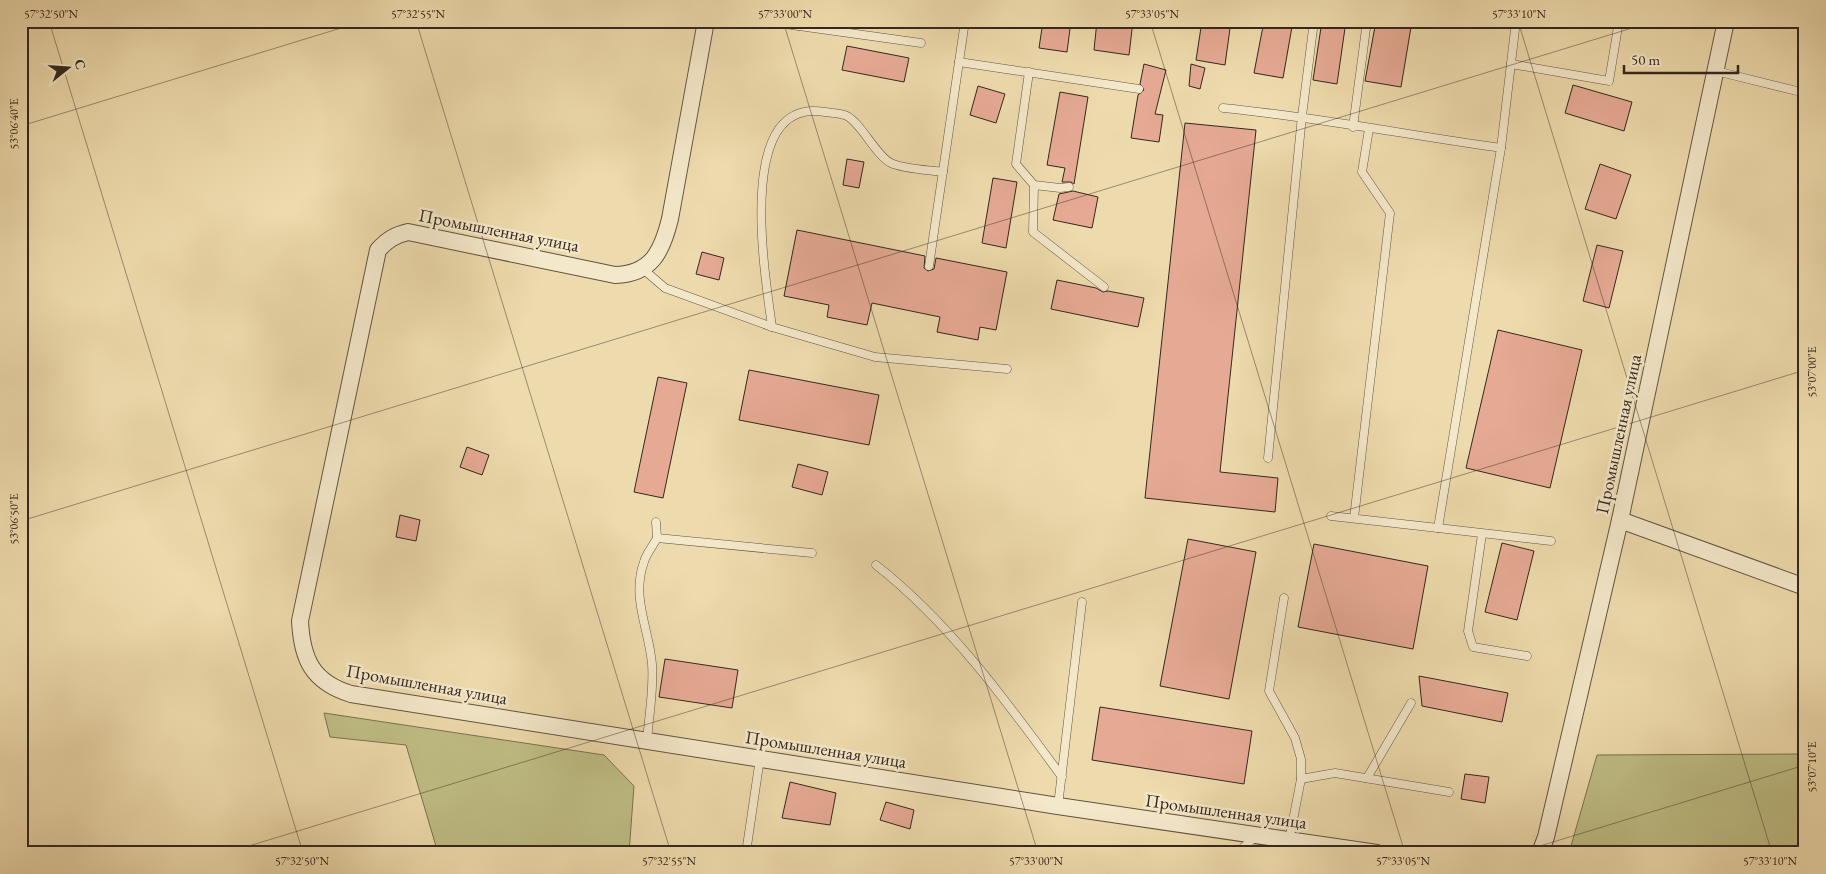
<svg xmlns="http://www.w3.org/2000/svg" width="1826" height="874" font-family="'EB Garamond',serif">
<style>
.green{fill:#bfbe85;stroke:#7a7252}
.building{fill:#e6aa94;stroke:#34271f}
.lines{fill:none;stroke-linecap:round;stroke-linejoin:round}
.lane-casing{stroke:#625442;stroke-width:9}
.street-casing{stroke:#625442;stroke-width:18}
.lane{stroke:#f4e8ca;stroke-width:8}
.street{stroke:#f4e8ca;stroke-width:16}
.ticks{fill:none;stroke:#34271f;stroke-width:1;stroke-opacity:0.45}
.labels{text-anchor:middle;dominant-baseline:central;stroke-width:5;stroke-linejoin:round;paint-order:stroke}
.street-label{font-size:18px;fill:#34271f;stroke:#f4e8ca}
.neatline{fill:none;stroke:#34271f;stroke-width:2}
.ticks-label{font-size:12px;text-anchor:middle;fill:#34271f}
</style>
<rect width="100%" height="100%" fill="#eedbad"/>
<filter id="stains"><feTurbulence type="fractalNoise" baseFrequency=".004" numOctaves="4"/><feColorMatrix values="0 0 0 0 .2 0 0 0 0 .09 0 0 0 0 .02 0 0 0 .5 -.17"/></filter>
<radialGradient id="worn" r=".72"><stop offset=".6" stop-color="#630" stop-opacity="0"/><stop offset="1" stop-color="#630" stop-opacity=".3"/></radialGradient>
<g class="green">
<polygon points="324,713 604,755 634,786 629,853 438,853 406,745 330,737"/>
<polygon points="1805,754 1805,853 1569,853 1597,755"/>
</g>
<g class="building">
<polygon points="1043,21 1071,21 1067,52 1039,48"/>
<polygon points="1097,21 1133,21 1129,55 1094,50"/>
<polygon points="1202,21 1231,21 1225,65 1196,60"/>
<polygon points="1264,21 1293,21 1283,78 1254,73"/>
<polygon points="1322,21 1346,21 1337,84 1313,80"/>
<polygon points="1376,21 1412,21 1401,87 1365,81"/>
<polygon points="847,46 909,58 904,82 842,70"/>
<polygon points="1144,64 1166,70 1155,114 1163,115 1159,142 1131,138 1138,95 1144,90 1140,84"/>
<polygon points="1191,64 1205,68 1200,89 1189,86"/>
<polygon points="1573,85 1632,102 1624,131 1565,113"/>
<polygon points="978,86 1005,94 996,123 970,115"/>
<polygon points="1060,92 1088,97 1074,184 1071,182 1062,182 1065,168 1047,165"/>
<polygon points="1185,123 1256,130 1220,472 1278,478 1275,512 1145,498"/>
<polygon points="847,159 864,162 859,188 843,185"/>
<polygon points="1600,164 1631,175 1616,219 1585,209"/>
<polygon points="993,178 1017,182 1006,248 982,243"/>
<polygon points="1073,191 1098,197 1092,228 1053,220 1059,194"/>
<polygon points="797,230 925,256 924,268 928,271 934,269 936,258 1007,272 996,330 980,327 978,340 937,332 940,317 872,303 867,325 827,317 829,305 784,296"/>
<polygon points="1597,245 1623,251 1609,308 1583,301"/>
<polygon points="702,252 724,258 719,280 696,274"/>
<polygon points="1057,280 1096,288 1103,292 1108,291 1144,298 1138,327 1051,309"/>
<polygon points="1498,330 1582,350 1550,488 1466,468"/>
<polygon points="749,370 879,395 869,445 739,420"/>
<polygon points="658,377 687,383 663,498 634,492"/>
<polygon points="467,447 489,455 482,475 460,467"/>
<polygon points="798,464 828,472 822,495 792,487"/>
<polygon points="400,515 420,520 416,541 396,537"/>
<polygon points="1188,539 1256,552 1229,699 1160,686"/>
<polygon points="1502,543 1534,551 1517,620 1485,612"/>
<polygon points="1314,544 1428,566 1413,649 1298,627"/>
<polygon points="665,659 738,670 732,708 659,697"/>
<polygon points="1419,676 1508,693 1502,722 1422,706"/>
<polygon points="1100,707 1252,731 1244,784 1092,760"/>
<polygon points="1465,774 1489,777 1485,803 1461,799"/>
<polygon points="790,782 836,793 830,825 782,818"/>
<polygon points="886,802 914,810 910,829 880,820"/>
</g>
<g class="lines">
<defs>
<g id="lane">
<polyline points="764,21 799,26 799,21"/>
<polyline points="799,26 921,43"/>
<polyline points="959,62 1139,89"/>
<polyline points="1511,64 1609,81 1619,21"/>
<polyline points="1716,71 1805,93"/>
<polyline points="1029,72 1016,164 1034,185 1033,232 1104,287"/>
<path d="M1223 108C1316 117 1408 135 1501 148L1438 528 1551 541"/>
<polyline points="1353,127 1367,21"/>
<polyline points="1501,148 1516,21"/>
<polyline points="1034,185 1060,188 1069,187"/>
<polyline points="929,266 965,21"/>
<path d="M643 269 665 288 772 327C766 280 733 95 825 112 831 113 841 113 847 116 861 123 877 157 891 163 903 169 929 170 943 172"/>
<polyline points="772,327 875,357 1007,369"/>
<polyline points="1268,458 1302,116 1314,21"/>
<polyline points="1331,516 1438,528"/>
<polyline points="1354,518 1390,213 1362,172 1369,129"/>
<polyline points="656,522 657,538"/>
<polyline points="1482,534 1468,631 1473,647 1527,656"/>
<path d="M876 565C950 623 1007 702 1062 777"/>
<polyline points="1284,598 1269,691 1295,738 1301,759 1301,779 1289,841"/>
<path d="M647 741C649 715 654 689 652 664 649 629 631 597 644 562 646 554 653 546 657 538L812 553"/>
<polyline points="1367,778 1411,703"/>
<polyline points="1301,779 1335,773 1449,792"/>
<polyline points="1058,806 1082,602"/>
<polyline points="746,853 760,758"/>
<polyline points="1237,853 1256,836"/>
</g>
<g id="street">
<path d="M706 21 670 219C662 251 652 274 615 275L408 232C395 235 387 240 378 250L300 621C302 659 312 682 351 694L1058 806 1377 853"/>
<polyline points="1620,520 1805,587"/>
<polyline points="1540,853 1546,837 1620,520 1726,21"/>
</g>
</defs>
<use href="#lane" class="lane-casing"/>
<use href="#street" class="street-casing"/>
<use href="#lane" class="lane"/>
<use href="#street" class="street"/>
</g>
<path class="ticks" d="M49 21 303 853M416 21 671 853M783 21 1038 853M1150 21 1405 853M1518 21 1772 853M21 126 364 21M21 521 1655 21M226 853 1805 370M1517 853 1805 765"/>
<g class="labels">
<g class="street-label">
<text transform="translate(499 230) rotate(11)">Промышленная улица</text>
<text transform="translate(1618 434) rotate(-78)">Промышленная улица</text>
<text transform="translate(427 684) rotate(10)">Промышленная улица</text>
<text transform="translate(826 749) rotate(9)">Промышленная улица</text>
<text transform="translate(1226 811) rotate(8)">Промышленная улица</text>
</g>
</g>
<rect width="1826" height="874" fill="none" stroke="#eedbad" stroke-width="55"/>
<g transform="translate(68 68) rotate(73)" stroke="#f4e8ca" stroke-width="4" paint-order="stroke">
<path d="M0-4L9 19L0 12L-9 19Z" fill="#34271f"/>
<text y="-8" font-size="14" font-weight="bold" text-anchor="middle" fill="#34271f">С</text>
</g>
<path d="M1624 65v8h114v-8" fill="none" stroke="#34271f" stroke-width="2.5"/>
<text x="1631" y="65" font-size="15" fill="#34271f" stroke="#f4e8ca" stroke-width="4" paint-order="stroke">50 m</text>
<rect x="28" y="28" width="1770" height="818" class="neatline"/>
<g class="ticks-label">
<text x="51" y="18">57°32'50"N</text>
<text x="418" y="18">57°32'55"N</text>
<text x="785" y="18">57°33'00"N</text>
<text x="1152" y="18">57°33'05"N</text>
<text x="1519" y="18">57°33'10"N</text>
<text transform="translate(14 124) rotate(-90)" y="4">53°06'40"E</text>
<text transform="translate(1812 372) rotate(-90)" y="4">53°07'00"E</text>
<text transform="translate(14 519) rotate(-90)" y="4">53°06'50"E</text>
<text transform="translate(1812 767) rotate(-90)" y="4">53°07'10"E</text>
<text x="302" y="865">57°32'50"N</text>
<text x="669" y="865">57°32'55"N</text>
<text x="1036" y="865">57°33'00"N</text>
<text x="1403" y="865">57°33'05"N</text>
<text x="1770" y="865">57°33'10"N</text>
</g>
<rect width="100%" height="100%" filter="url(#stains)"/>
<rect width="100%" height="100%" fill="url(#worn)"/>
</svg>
